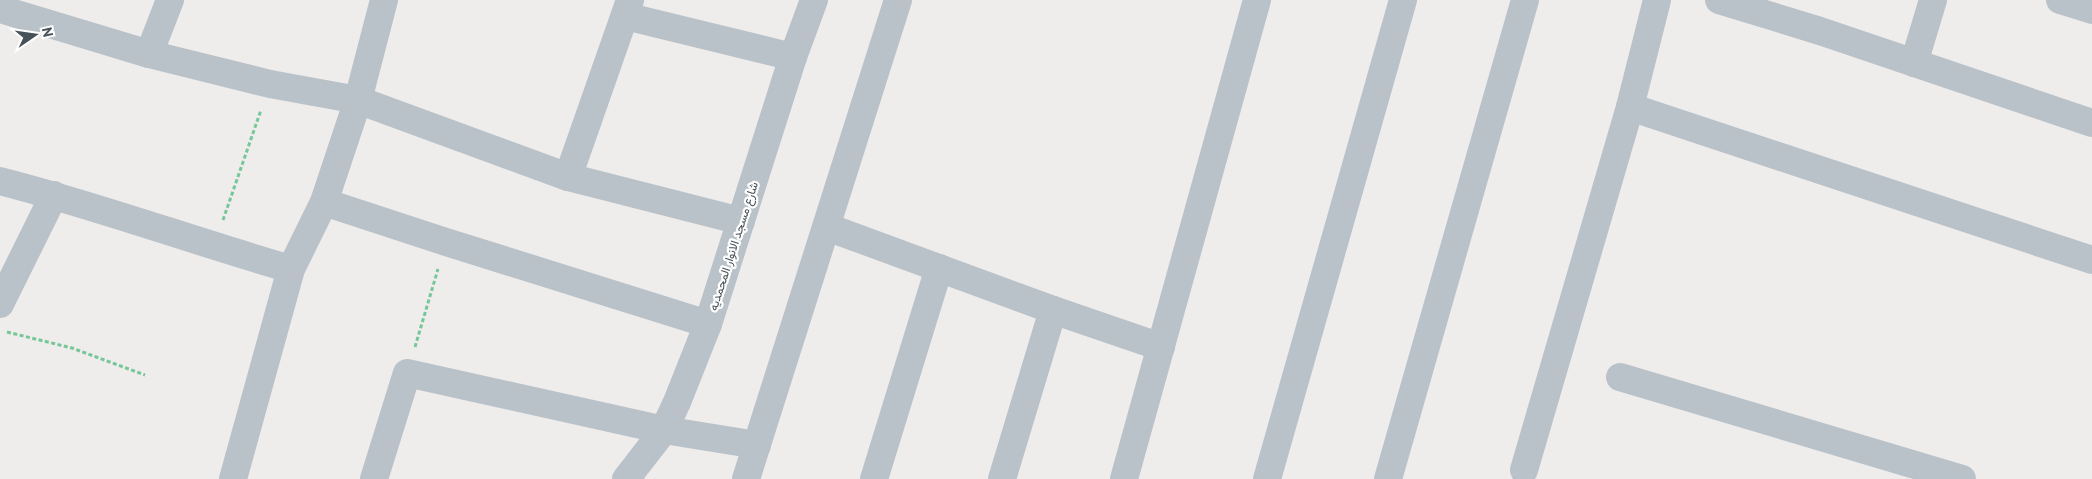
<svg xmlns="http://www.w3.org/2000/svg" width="2092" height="479" font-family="'PT Sans',Vazirmatn,sans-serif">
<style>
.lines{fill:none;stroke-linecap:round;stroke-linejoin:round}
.path{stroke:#76c798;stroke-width:3;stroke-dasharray:4 2.5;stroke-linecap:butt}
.minor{stroke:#b8c2c8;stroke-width:28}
.labels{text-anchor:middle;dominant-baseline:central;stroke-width:4.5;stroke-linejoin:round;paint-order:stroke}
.street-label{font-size:12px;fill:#465158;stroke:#fff}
</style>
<rect width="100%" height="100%" fill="#efecec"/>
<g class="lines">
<g class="path">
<polyline points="223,220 261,110"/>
<polyline points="7,332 72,348 145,375"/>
<polyline points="415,347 438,269"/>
</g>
<g class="minor">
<polyline points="1719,0 1820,31 2092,123"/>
<polyline points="2060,0 2092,10"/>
<polyline points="0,9 149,54 270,84 358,100 568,177 741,221"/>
<polyline points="625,16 793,57"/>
<polyline points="149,54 170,0"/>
<polyline points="1914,63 1933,0"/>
<polyline points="1630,107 2092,260"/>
<polyline points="568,177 630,0"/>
<path d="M0 181C98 206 193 241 291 269"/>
<polyline points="324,202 446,242 708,324"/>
<polyline points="827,227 1053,310 1161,347"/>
<polyline points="0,304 54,195"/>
<polyline points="1620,377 1962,479"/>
<polyline points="1524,470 1630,107 1657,0"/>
<polyline points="233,479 291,269 324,202 358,100 384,0"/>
<polyline points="374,479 407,373 664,430 757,445"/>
<polyline points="626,479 664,430 677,402 708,324 793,57 814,0"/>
<polyline points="746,479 898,0"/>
<polyline points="874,479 939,268"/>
<polyline points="1002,479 1053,310"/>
<polyline points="1124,479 1257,0"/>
<polyline points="1267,479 1403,0"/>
<polyline points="1388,479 1525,0"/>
</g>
</g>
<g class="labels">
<g class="street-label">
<text transform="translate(733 246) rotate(-72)">شارع مسجد الانوار المحمديه</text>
</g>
</g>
<g transform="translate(35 35) rotate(77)" stroke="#ffffff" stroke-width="4" paint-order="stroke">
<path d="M0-4L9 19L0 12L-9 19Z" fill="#465158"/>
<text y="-8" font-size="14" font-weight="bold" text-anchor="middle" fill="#465158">N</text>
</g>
</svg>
